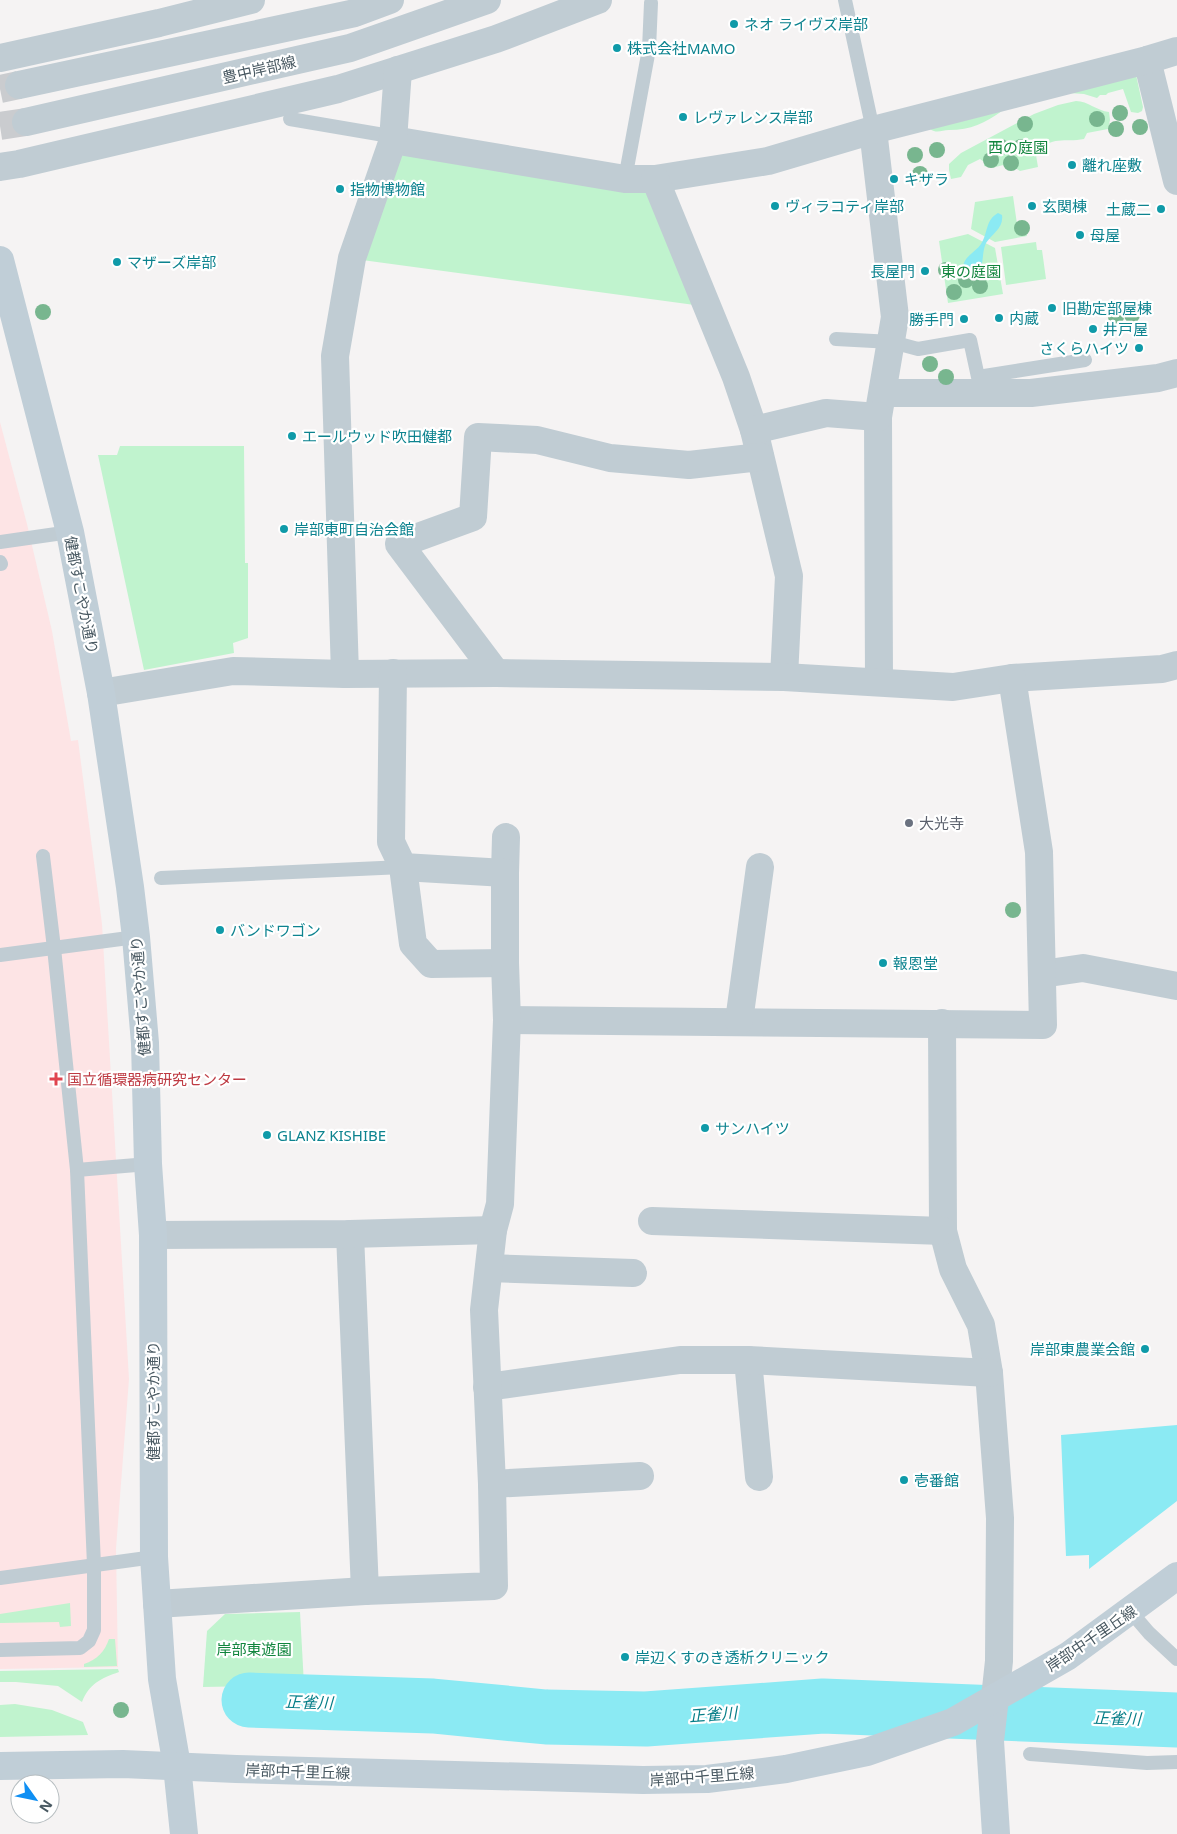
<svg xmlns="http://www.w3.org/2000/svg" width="1177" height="1834" font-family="'Noto Sans','Noto Sans JP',sans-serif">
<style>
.medical{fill:#fde4e5}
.green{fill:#c0f3ce}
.water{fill:#8beaf3}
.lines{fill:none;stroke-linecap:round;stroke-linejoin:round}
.river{stroke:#8beaf3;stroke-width:55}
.street-tunnel{stroke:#cacccf;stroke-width:28;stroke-dasharray:28 14;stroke-linecap:butt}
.lane{stroke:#c0ccd3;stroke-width:14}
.street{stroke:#c0ccd3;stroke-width:28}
.secondary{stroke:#c0ced7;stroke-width:28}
.tree{fill:#78b68f}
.culture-dot{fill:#0f9aa8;stroke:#fff;stroke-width:2}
.worship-dot{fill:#6b7280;stroke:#fff;stroke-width:2}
.health-dot{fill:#e0444e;stroke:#fff;stroke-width:2}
.labels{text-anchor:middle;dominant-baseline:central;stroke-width:4.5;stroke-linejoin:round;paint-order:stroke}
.culture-label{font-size:15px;fill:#0d838f;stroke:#fff;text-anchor:start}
.street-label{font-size:15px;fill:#495962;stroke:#fff}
.park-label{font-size:15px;fill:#11853d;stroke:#fff}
.worship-label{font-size:15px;fill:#5b616d;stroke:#fff;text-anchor:start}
.health-label{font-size:15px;fill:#be3a42;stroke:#fff;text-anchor:start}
.water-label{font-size:16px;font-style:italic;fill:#067e88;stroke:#fff}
</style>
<rect width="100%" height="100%" fill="#f5f3f3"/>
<polygon class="medical" points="0,422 27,524 52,631 71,741 78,740 102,924 129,1379 116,1549 118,1667 0,1669"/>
<g class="green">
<polygon points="1135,70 1143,107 1142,111 1138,113 1131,112 1123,89 1108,93 1106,95 1100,95 1097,98 1084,94 1069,93"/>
<path d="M1076 101C1088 101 1097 111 1109 112L1110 120 1108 129 1087 133 1084 139C1065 143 1051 134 1036 155L1038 167 1020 171 1015 168 1010 169 1007 164 992 168 984 166V162L980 159 968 165 961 177 951 179 949 170V164L961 153 1034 114 1058 105Z"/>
<path d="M1002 111C985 123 971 130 949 130 942 130 937 134 930 129Z"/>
<polygon points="410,151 654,189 702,306 362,260 395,160"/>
<polygon points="1013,196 1017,224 1025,223 1027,236 995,242 971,229 975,202"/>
<polygon points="968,234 995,248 1003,294 948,303 939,241"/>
<polygon points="1036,242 1037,250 1042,250 1046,279 1006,285 1001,247"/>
<polygon points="120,446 244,446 245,563 248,563 248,638 233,643 234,653 144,670 98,455 117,455"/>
<polygon points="70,1603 71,1626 60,1627 59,1622 0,1623 0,1614"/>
<polygon points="300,1612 304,1685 203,1687 207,1631 225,1614"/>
<path d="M109 1639H115L117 1666 84 1667V1664C97 1660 105 1651 109 1639Z"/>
<path d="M118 1669 119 1672C101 1678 89 1684 82 1702L58 1686 16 1682H0V1671Z"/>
<polygon points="15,1704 52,1710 83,1722 88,1735 0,1737 0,1705"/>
</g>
<g class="water">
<path d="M998 213 1002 215C1004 228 992 234 986 243 981 254 985 265 977 274H967L963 269C963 256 975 253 981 244 988 234 985 220 998 213Z"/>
<polygon points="1177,1425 1177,1501 1089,1569 1089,1555 1066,1556 1061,1435"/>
</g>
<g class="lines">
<polyline class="river" points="249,1700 433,1706 546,1717 646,1719 823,1706 1177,1720"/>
<g class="street-tunnel">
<polyline points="0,89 19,85"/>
<polyline points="0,126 26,122"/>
</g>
<g class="lane">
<polyline points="845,0 873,130"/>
<polyline points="290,119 384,135 393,140"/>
<polyline points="625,179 649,49 651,3"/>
<polyline points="836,339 892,342 918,349 970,340 978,377 1085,360"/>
<polyline points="0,542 70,532"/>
<polyline points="0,562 1,564"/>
<polyline points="161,878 403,867"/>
<polyline points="0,955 136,937"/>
<polyline points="77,1170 148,1164"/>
<polyline points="0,1578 154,1557"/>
<polyline points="1131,1612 1149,1633 1177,1659"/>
<polyline points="0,1650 80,1648 89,1641 94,1630 94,1565 77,1170 54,948 43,856"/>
<polyline points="1030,1754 1147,1763 1177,1762"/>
</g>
<g class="street">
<polyline points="0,58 159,23 251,0"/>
<polyline points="1147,60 1177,181"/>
<polyline points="19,85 355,13 390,0"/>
<polyline points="26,122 350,48 487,0"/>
<polyline points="873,130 895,317 878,417 879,682"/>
<polyline points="393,140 625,179 655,179 768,161 873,130 1147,60 1177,51"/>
<polyline points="0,167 19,164 338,89 496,39 598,0"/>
<polyline points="655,179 736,377 754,430 789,576 784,677"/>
<polyline points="883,393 1031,393 1158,378 1177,373"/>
<polyline points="754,430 826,413 878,417"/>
<polyline points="496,673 399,544 473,517 478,437 537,440 610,458 689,465 760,457"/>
<polyline points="345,674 335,356 352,258 393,140 398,70"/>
<polyline points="101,693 233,671 345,674 496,673 784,677 953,687 1012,678 1162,669 1177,665"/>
<polyline points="403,867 413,944 431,964 505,963"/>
<polyline points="505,873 506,837"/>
<polyline points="1042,974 1083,968 1177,986"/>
<polyline points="507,1020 1043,1025 1039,852 1012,678"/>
<polyline points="739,1021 760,867"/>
<polyline points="942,1023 943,1231 953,1269 981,1325 989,1373 1000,1518 999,1661 995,1698"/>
<polyline points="652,1221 943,1231"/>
<polyline points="350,1234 365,1591"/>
<polyline points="153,1235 350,1234 493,1230"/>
<polyline points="489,1268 633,1273"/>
<polyline points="748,1360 759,1477"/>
<polyline points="487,1387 680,1360 748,1360 989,1373"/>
<polyline points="492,1484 640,1476"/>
<polyline points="157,1604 365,1591 494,1586 492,1484 484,1310 493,1230 500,1204 507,1020 505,963 505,873 403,867 391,842 393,673"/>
</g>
<g class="secondary">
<polyline points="0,260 70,532 101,693 130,887 136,937 145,1043 148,1164 153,1235 154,1557 162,1679 177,1766 184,1834"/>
<polyline points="995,1698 990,1741 996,1834"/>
<polyline points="0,1766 123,1764 236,1769 643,1780 707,1779 786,1769 867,1752 953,1722 1068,1656 1177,1576"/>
</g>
</g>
<g class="tree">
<circle cx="1120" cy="113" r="8"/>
<circle cx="1097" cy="119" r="8"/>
<circle cx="1025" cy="124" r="8"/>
<circle cx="1140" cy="127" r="8"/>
<circle cx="1116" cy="129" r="8"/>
<circle cx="1001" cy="147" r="8"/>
<circle cx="1021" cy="147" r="8"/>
<circle cx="937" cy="150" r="8"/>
<circle cx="915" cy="155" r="8"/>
<circle cx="991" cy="160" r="8"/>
<circle cx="1011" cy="163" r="8"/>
<circle cx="920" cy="174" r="8"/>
<circle cx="1022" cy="228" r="8"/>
<circle cx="946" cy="270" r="8"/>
<circle cx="966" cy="280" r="8"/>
<circle cx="980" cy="286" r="8"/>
<circle cx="954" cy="292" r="8"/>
<circle cx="43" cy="312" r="8"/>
<circle cx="1132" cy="315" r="8"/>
<circle cx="1116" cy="317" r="8"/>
<circle cx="930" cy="364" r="8"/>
<circle cx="946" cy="377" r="8"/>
<circle cx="1013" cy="910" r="8"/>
<circle cx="121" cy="1710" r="8"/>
</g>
<g class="culture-dot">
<circle cx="734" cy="24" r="5"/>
<circle cx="617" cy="48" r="5"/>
<circle cx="683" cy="117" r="5"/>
<circle cx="1072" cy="165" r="5"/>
<circle cx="894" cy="179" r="5"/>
<circle cx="340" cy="189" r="5"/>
<circle cx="775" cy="206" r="5"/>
<circle cx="1032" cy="206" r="5"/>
<circle cx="1161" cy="209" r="5"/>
<circle cx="1080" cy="235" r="5"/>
<circle cx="117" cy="262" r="5"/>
<circle cx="925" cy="271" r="5"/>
<circle cx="1052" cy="308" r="5"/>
<circle cx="999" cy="318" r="5"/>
<circle cx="964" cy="319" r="5"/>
<circle cx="1093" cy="329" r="5"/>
<circle cx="1139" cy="348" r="5"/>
<circle cx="292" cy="436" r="5"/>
<circle cx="284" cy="529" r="5"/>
<circle cx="220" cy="930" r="5"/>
<circle cx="883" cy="963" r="5"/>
<circle cx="705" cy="1128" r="5"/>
<circle cx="267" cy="1135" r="5"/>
<circle cx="1145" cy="1349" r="5"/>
<circle cx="904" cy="1480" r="5"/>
<circle cx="625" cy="1657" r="5"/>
</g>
<circle class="worship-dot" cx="909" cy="823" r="5"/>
<path class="health-dot" d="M53.5 1071.5h5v5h5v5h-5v5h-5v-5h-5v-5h5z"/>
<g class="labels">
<g class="culture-label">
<text x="744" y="24">ネオ ライヴズ岸部</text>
<text x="627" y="48">株式会社MAMO</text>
<text x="693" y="117">レヴァレンス岸部</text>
<text x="1082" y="165">離れ座敷</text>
<text x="904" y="179">キザラ</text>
<text x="350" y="189">指物博物館</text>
<text x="785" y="206">ヴィラコティ岸部</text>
<text x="1042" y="206">玄関棟</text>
<text x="1151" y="209" text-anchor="end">土蔵二</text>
<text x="1090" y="235">母屋</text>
<text x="127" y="262">マザーズ岸部</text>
<text x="915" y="271" text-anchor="end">長屋門</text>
<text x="1062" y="308">旧勘定部屋棟</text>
<text x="1009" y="318">内蔵</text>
<text x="954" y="319" text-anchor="end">勝手門</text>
<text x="1103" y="329">井戸屋</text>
<text x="1129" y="348" text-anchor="end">さくらハイツ</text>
<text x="302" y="436">エールウッド吹田健都</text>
<text x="294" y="529">岸部東町自治会館</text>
<text x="230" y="930">バンドワゴン</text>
<text x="893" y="963">報恩堂</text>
<text x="715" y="1128">サンハイツ</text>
<text x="277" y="1135">GLANZ KISHIBE</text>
<text x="1135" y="1349" text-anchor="end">岸部東農業会館</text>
<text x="914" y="1480">壱番館</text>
<text x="635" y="1657">岸辺くすのき透析クリニック</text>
</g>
<g class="street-label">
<text transform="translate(259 69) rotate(-13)">豊中岸部線</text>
<text transform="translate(82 595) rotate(79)">健都すこやか通り</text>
<text transform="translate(140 996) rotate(-94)">健都すこやか通り</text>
<text transform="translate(153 1401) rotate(-90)">健都すこやか通り</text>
<text transform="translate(1091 1638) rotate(-34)">岸部中千里丘線</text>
<text transform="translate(298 1771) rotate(2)">岸部中千里丘線</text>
<text transform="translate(702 1776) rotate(-4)">岸部中千里丘線</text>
</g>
<g class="park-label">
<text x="1018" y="147">西の庭園</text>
<text x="971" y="271">東の庭園</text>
<text x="254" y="1649">岸部東遊園</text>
</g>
<g class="worship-label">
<text x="919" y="823">大光寺</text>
</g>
<g class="health-label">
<text x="67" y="1079">国立循環器病研究センター</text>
</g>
<g class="water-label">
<text transform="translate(309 1702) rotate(2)">正雀川</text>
<text transform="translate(713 1714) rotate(-4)">正雀川</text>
<text transform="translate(1117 1718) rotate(2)">正雀川</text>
</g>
</g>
<g transform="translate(35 1799) rotate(123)"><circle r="24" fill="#ffffff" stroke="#b6bdc0"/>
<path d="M0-4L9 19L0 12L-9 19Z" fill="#0f8ff3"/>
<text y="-8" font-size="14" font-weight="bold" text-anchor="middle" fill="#495962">N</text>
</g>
</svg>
